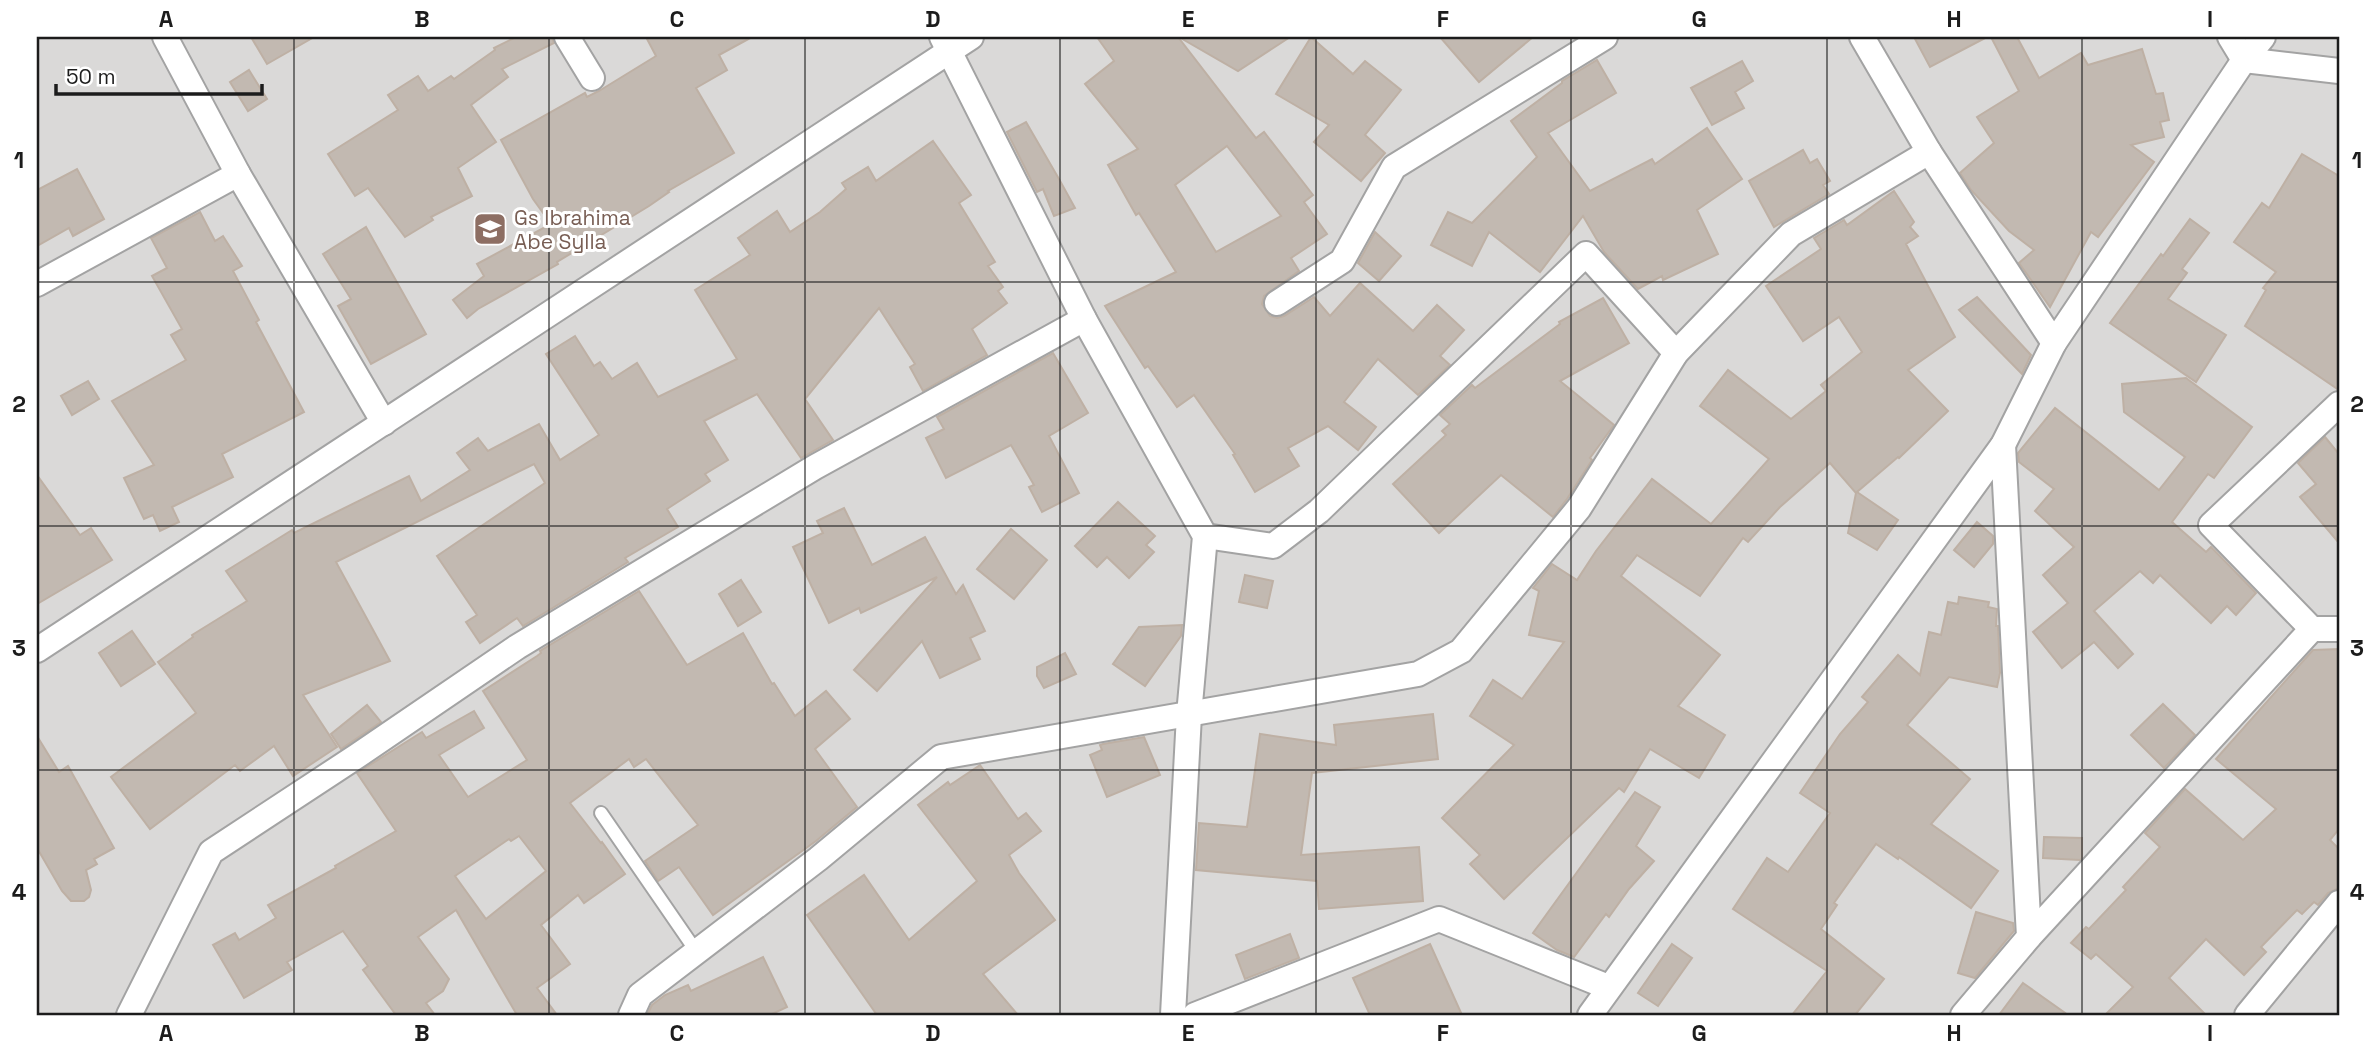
<svg xmlns="http://www.w3.org/2000/svg" width="2376" height="1052" font-family="'Space Grotesk',sans-serif">
<style>
.residential{fill:#dad9d8}
.building{fill:#c2b9b1;stroke:#beb0a4;stroke-width:2;fill-rule:evenodd}
.lines{fill:none;stroke-linecap:round;stroke-linejoin:round}
.lane-casing{stroke:#a3a3a3;stroke-width:16}
.street-casing{stroke:#a3a3a3;stroke-width:28}
.lane{stroke:#fff;stroke-width:12}
.street{stroke:#fff;stroke-width:24}
.grid{fill:none;stroke:#1c1c1c;stroke-width:2;stroke-opacity:0.55}
.labels{text-anchor:middle;dominant-baseline:central;stroke-width:6;stroke-linejoin:round;paint-order:stroke}
.education-label{font-size:21px;fill:#785e54;stroke:#fff;text-anchor:start}
.neatline{fill:none;stroke:#1c1c1c;stroke-width:2.5}
.grid-label{font-size:23px;text-anchor:middle;font-weight:bold;fill:#1c1c1c}
</style>
<rect width="100%" height="100%" fill="#ede9e1"/>
<rect class="residential" x="37" y="37" width="2302" height="978"/>
<g class="building">
<polygon points="251,37 314,37 267,64"/>
<polygon points="516,37 552,37 554,43 502,69 508,77 471,105 496,142 458,168 472,196 431,217 433,220 405,237 368,188 355,196 328,154 398,110 388,95 418,76 428,91 451,76 454,79 495,50 494,48"/>
<polygon points="646,37 752,37 719,55 727,70 696,88 734,153 668,191 669,192 649,206 557,262 558,264 478,309 467,318 453,300 484,276 477,264 551,224 533,199 501,140 585,93 587,97 599,91 656,56"/>
<path d="M1097 37H1178L1256 138 1264 132 1313 195 1304 202 1327 234 1291 258 1299 271 1264 296 1262 304 1270 316 1277 318 1284 316 1314 297 1330 316 1360 283 1413 331 1437 305 1464 330 1440 356 1450 365 1418 395 1378 359 1344 402 1376 427 1358 450 1328 426 1288 448 1299 466 1255 492 1233 455 1235 454 1194 395 1177 407 1148 366 1145 368 1105 306 1176 272 1139 213 1136 215 1108 165 1138 149 1085 84 1114 61ZM1227 146 1281 216 1216 252 1175 185Z"/>
<polygon points="1179,37 1290,37 1238,71"/>
<polygon points="1311,37 1353,74 1365,61 1401,90 1365,135 1385,153 1361,181 1314,142 1329,125 1276,94"/>
<polygon points="1440,37 1533,37 1479,82"/>
<polygon points="1914,37 1987,37 1930,67"/>
<polygon points="1991,37 2017,37 2039,78 2081,53 2088,65 2142,49 2156,94 2163,93 2169,120 2160,122 2164,137 2131,145 2154,162 2098,237 2091,232 2050,307 2019,263 2034,250 2009,231 1971,190 1960,173 1994,143 1977,117 2019,91"/>
<polygon points="1597,60 1616,93 1548,133 1590,191 1652,159 1655,164 1707,128 1742,179 1697,210 1718,254 1663,280 1662,276 1638,289 1604,252 1583,216 1540,272 1489,232 1472,266 1431,245 1448,212 1472,223 1537,157 1511,121 1562,83 1562,81"/>
<polygon points="1742,61 1753,81 1735,92 1744,108 1712,125 1691,88"/>
<polygon points="249,70 267,99 248,111 230,82"/>
<polygon points="1026,122 1059,179 1075,208 1054,216 1043,189 1037,192 1007,132"/>
<polygon points="933,141 971,195 959,203 995,262 988,266 1003,287 998,291 1007,303 972,329 987,355 923,391 910,367 915,364 879,308 805,399 833,440 801,458 757,394 704,421 728,460 705,474 710,481 667,509 678,527 625,558 628,562 523,626 517,618 480,643 466,622 477,615 437,556 545,483 534,464 336,562 390,661 303,695 337,747 293,776 274,746 240,771 235,765 150,829 111,777 196,713 158,662 193,637 192,635 247,601 226,571 292,530 294,533 409,476 421,501 470,470 457,453 478,438 488,451 539,424 560,460 599,435 546,354 575,336 594,366 600,362 612,379 637,363 658,397 737,359 695,290 750,255 738,238 777,211 790,232 820,212 846,189 842,183 868,167 876,181"/>
<polygon points="1803,150 1810,163 1817,159 1830,181 1823,185 1829,194 1774,227 1749,181"/>
<polygon points="2302,154 2339,176 2339,390 2245,326 2266,290 2263,288 2276,272 2234,242 2262,203 2269,208"/>
<polygon points="77,169 104,219 73,236 69,228 37,246 37,190"/>
<polygon points="1894,191 1914,222 1910,227 1918,236 1906,244 1955,337 1908,370 1948,411 1899,458 1898,457 1857,492 1898,520 1877,550 1848,533 1856,493 1830,463 1780,507 1748,542 1743,538 1700,596 1637,555 1621,576 1720,655 1678,706 1725,735 1699,778 1650,749 1624,792 1619,788 1504,899 1470,864 1480,855 1442,818 1514,745 1470,716 1493,680 1522,699 1564,642 1529,635 1539,591 1533,588 1552,564 1577,580 1596,551 1652,479 1711,524 1769,459 1700,406 1728,370 1791,419 1826,391 1821,385 1862,352 1839,317 1803,341 1766,286 1821,249 1814,238 1844,220 1847,225"/>
<polygon points="200,212 215,241 223,236 242,266 233,271 259,320 256,322 304,412 222,454 233,477 172,507 179,522 160,531 153,515 144,519 124,478 154,465 112,401 186,360 171,335 182,329 152,276 167,268 151,238"/>
<polygon points="2190,219 2209,233 2182,269 2187,273 2168,299 2226,335 2196,382 2110,323 2161,254 2163,256"/>
<polygon points="366,227 426,334 371,364 338,306 351,299 323,254"/>
<polygon points="1375,232 1401,256 1379,281 1358,263"/>
<polygon points="1977,297 2031,355 2022,374 1959,310"/>
<polygon points="1603,298 1629,343 1560,381 1614,425 1590,458 1592,460 1567,499 1553,517 1501,475 1439,533 1393,484 1446,435 1442,431 1450,424 1440,415 1472,385 1475,388 1560,324 1559,322"/>
<polygon points="1053,353 1088,413 1049,436 1079,493 1042,512 1029,487 1034,485 1011,445 946,478 926,438 944,429 937,417"/>
<polygon points="2186,378 2252,427 2214,478 2208,474 2172,522 2206,552 2211,547 2256,593 2236,615 2227,606 2211,623 2160,575 2153,583 2140,571 2094,611 2133,654 2118,668 2094,642 2062,668 2033,632 2068,603 2043,575 2074,547 2035,511 2054,489 2019,462 2018,453 2055,408 2159,490 2185,457 2124,412 2122,384"/>
<polygon points="88,381 99,399 72,415 61,396"/>
<polygon points="2325,437 2339,454 2339,543 2300,497 2316,484 2298,463"/>
<polygon points="37,475 80,535 91,528 112,560 37,604"/>
<polygon points="1118,502 1155,536 1146,545 1154,552 1129,578 1107,557 1097,567 1075,546"/>
<polygon points="844,508 872,565 925,537 956,594 963,585 985,631 970,638 980,659 940,678 922,641 877,691 854,670 937,577 861,613 859,608 829,623 793,547 823,533 817,521"/>
<polygon points="1977,522 1993,536 1993,544 1974,567 1954,550"/>
<polygon points="1011,529 1047,560 1014,599 977,569"/>
<polygon points="1245,575 1273,581 1267,608 1239,602"/>
<polygon points="741,580 761,612 738,626 719,594"/>
<path d="M639 591 687 665 743 633 772 684 774 683 795 716 826 691 850 719 815 749 857 807 816 841 713 915 679 867 658 881 645 861 698 825 646 759 634 767 629 759 570 803 601 843 602 842 625 874 584 903 578 895 541 925 570 964 537 988 557 1015H517L456 910 418 937 449 979 443 991 426 1003 435 1015H396L363 970 368 966 343 931 287 962 292 970 244 998 213 945 235 933 239 940 276 918 268 905 336 868 335 866 396 831 357 773 422 732 426 738 474 711 484 728 439 755 468 797 527 760 483 691 537 656 541 653 540 651ZM519 836 546 871 486 919 455 876 509 839 511 841Z"/>
<polygon points="1959,597 1989,602 1988,607 1997,609 1996,626 1998,626 2000,673 1997,687 1949,677 1907,725 1970,779 1931,824 1998,871 1971,908 1899,857 1898,859 1876,844 1834,903 1837,905 1821,929 1884,979 1855,1015 1792,1015 1827,971 1733,909 1767,858 1788,872 1830,813 1800,793 1840,734 1868,702 1862,697 1898,655 1920,675 1929,632 1941,635 1948,602 1958,604"/>
<polygon points="1182,625 1181,636 1145,686 1113,664 1139,627"/>
<polygon points="132,631 155,664 121,686 99,653"/>
<polygon points="2339,649 2339,829 2330,840 2339,849 2339,888 2328,893 2318,905 2314,902 2302,914 2297,910 2261,947 2266,952 2244,975 2206,939 2169,978 2206,1015 2105,1015 2133,987 2096,954 2091,959 2071,943 2086,927 2089,929 2126,890 2123,887 2160,847 2145,833 2185,789 2243,840 2276,809 2216,759 2313,650"/>
<polygon points="1065,653 1076,674 1044,688 1037,676 1037,667"/>
<polygon points="2163,704 2195,735 2164,768 2131,735"/>
<polygon points="367,705 381,722 341,749 331,734"/>
<polygon points="1433,714 1438,759 1312,773 1301,855 1419,847 1423,901 1319,909 1317,881 1196,870 1199,823 1247,827 1260,734 1336,745 1334,725"/>
<polygon points="37,736 59,772 68,766 114,848 94,859 97,864 86,870 91,890 89,897 84,901 71,901 62,891 37,848"/>
<polygon points="1144,737 1160,775 1107,797 1090,755 1102,750 1100,745 1103,744"/>
<polygon points="980,765 1018,819 1026,813 1041,831 1009,855 1019,873 1055,920 983,974 1018,1015 877,1015 807,915 864,875 909,940 977,881 918,805 948,782 950,785"/>
<polygon points="1635,792 1660,807 1636,846 1654,861 1629,889 1609,917 1606,914 1574,957 1557,950 1533,933"/>
<polygon points="2044,837 2082,838 2082,858 2080,860 2043,858"/>
<polygon points="1976,912 2013,923 2014,931 1975,978 1958,973"/>
<polygon points="1290,934 1299,958 1245,979 1236,955"/>
<polygon points="1430,944 1462,1015 1370,1015 1353,978"/>
<polygon points="1672,944 1692,958 1658,1006 1638,993"/>
<polygon points="763,957 787,1007 770,1015 647,1015 652,1005 665,995 688,985 691,991"/>
<polygon points="2023,983 2068,1015 1999,1015"/>
</g>
<g class="lines">
<defs>
<polyline id="lane" points="601,813 696,951"/>
<g id="street">
<polyline points="165,37 238,174 384,423"/>
<polyline points="567,37 592,78"/>
<polyline points="942,37 1084,319 1205,536 1189,715 1173,1015"/>
<polyline points="1862,37 1929,152 2054,343"/>
<polyline points="2230,37 2244,60 2339,71"/>
<polyline points="37,284 238,174"/>
<polyline points="1277,303 1342,261 1394,167 1605,37"/>
<polyline points="1205,536 1273,546 1319,511 1586,254 1676,353"/>
<polyline points="2312,629 2211,525 2339,404"/>
<polyline points="37,650 971,37"/>
<polyline points="2029,937 2312,629 2339,629"/>
<polyline points="129,1015 211,852 357,756 517,647 815,467 1084,319"/>
<polyline points="631,1015 640,995 818,859 941,757 1418,674 1461,651 1579,508 1676,353 1791,234 1929,152"/>
<polyline points="1195,1015 1439,919 1608,987"/>
<polyline points="1590,1015 2003,445 2054,343 2244,60 2263,37"/>
<polyline points="1963,1015 2029,937 2003,445"/>
<polyline points="2247,1015 2339,903"/>
</g>
</defs>
<use href="#lane" class="lane-casing"/>
<use href="#street" class="street-casing"/>
<use href="#lane" class="lane"/>
<use href="#street" class="street"/>
</g>
<path class="grid" d="M294 37V1015M549 37V1015M805 37V1015M1060 37V1015M1316 37V1015M1571 37V1015M1827 37V1015M2082 37V1015M37 282H2339M37 526H2339M37 770H2339"/>
<defs>
<symbol id="school-square" viewBox="-11 -11 22 22"><rect x="-9" y="-9" width="18" height="18" rx="4" fill="#8d6e63" stroke="#fff"/><path d="M0-5L7-2L0 1L-7-2ZM-4 1L0 2.5L4 1V4Q0 6-4 4Z" fill="#fff"/></symbol>
</defs>
<g fill-rule="evenodd">
<use href="#school-square" x="471" y="210" width="38" height="38"/>
</g>
<g class="labels">
<g class="education-label">
<text x="514" y="217">Gs Ibrahima<tspan x="514" dy="24">Abe Sylla</tspan></text>
</g>
</g>
<rect width="2376" height="1052" fill="none" stroke="#ffffff" stroke-width="77"/>
<path d="M56 84v10h206v-10" fill="none" stroke="#1c1c1c" stroke-width="3.5"/>
<text x="66" y="84" font-size="21" fill="#1c1c1c" stroke="#ffffff" stroke-width="5" paint-order="stroke">50 m</text>
<rect x="38" y="38" width="2300" height="976" class="neatline"/>
<g class="grid-label">
<text x="166" y="27">A</text>
<text x="422" y="27">B</text>
<text x="677" y="27">C</text>
<text x="933" y="27">D</text>
<text x="1188" y="27">E</text>
<text x="1443" y="27">F</text>
<text x="1699" y="27">G</text>
<text x="1954" y="27">H</text>
<text x="2210" y="27">I</text>
<text x="19" y="168">1</text>
<text x="2357" y="168">1</text>
<text x="19" y="412">2</text>
<text x="2357" y="412">2</text>
<text x="19" y="656">3</text>
<text x="2357" y="656">3</text>
<text x="19" y="900">4</text>
<text x="2357" y="900">4</text>
<text x="166" y="1041">A</text>
<text x="422" y="1041">B</text>
<text x="677" y="1041">C</text>
<text x="933" y="1041">D</text>
<text x="1188" y="1041">E</text>
<text x="1443" y="1041">F</text>
<text x="1699" y="1041">G</text>
<text x="1954" y="1041">H</text>
<text x="2210" y="1041">I</text>
</g>
</svg>
